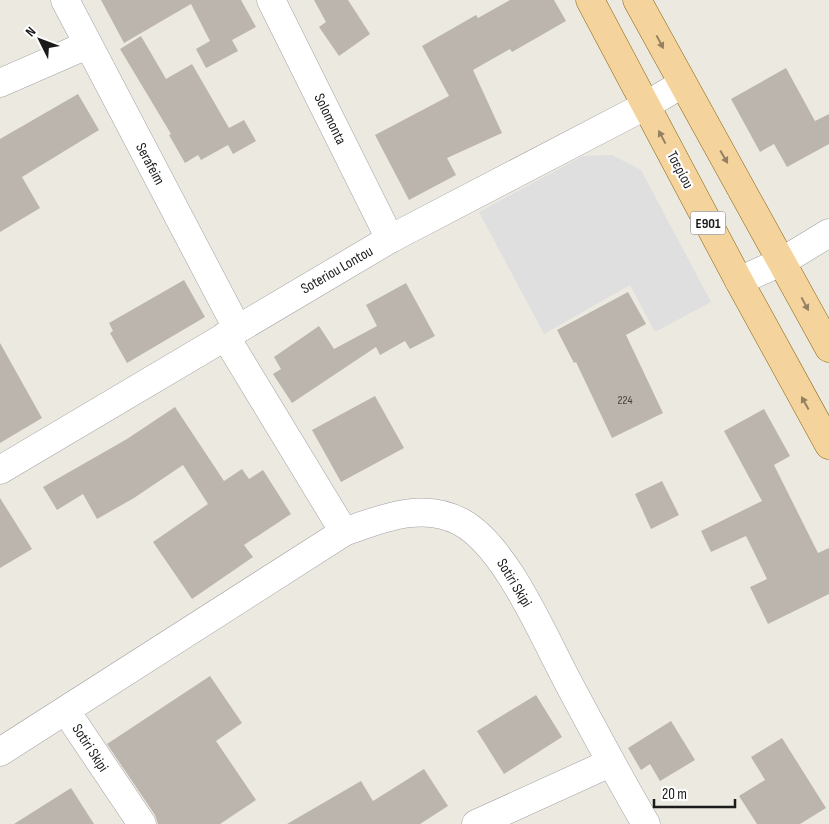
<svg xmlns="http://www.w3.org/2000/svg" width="829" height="824" font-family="'Sofia Sans Condensed',sans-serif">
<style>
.parking{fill:#dfdfdf}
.building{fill:#bcb5ae}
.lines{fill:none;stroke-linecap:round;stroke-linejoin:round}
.street-casing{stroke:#a2a2a2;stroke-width:29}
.primary-casing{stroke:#88640a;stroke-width:29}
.street{stroke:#fff;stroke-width:28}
.primary{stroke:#f5d39d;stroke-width:28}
.oneway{fill:#938062}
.labels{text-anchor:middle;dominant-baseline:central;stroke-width:4.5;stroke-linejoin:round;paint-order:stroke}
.number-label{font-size:12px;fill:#434240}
.shield{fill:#fff;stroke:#5f5f5f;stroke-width:1}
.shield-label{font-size:14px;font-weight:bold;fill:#1b1b1b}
.street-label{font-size:15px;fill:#1b1b1b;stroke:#fff}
</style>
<rect width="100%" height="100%" fill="#ece9e1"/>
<polygon class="parking" points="612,155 641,170 711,302 655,332 630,285 544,334 479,212 583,156"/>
<g class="building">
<polygon points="101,0 241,0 256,27 232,40 238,51 206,68 196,49 210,41 191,4 124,43"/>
<polygon points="314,0 348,0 370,34 339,56 319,27 326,22"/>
<polygon points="510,0 554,0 566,21 512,52 510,49 473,70 502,133 447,158 456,175 409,200 375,135 449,96 422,46 476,15 478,18"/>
<polygon points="141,36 166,79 192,64 229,128 244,120 256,141 233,154 228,145 201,160 198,155 185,163 169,135 171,134 120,49"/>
<polygon points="786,68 815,121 829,114 829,144 787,167 774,144 760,152 731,99"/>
<polygon points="78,94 99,130 22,177 40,208 0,232 0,139"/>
<polygon points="184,280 205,317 127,363 110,333 113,331 109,323"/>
<polygon points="406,283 435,336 410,349 405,341 380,355 376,347 292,403 273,374 281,369 274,357 319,326 334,349 377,326 366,305"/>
<polygon points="628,292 646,324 626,335 663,413 612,438 576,362 574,363 557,330"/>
<polygon points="0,343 42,418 0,443"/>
<polygon points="375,396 404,448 341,482 312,430"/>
<polygon points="175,407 224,481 242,469 249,479 263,470 291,514 244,545 253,557 192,599 153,542 208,504 183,465 134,498 97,519 83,494 57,510 43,487 127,439"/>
<polygon points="764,409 790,456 774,465 818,553 829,548 829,594 768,624 750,587 767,579 746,536 711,552 701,531 762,501 724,431"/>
<polygon points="662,481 679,515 651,529 635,494"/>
<polygon points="0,498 32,549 0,568"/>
<polygon points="210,676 242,723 216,741 256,800 220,824 158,824 155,815 107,744"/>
<polygon points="536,695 562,737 504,774 477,731"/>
<polygon points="671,721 695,760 660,781 650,764 641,770 628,748"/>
<polygon points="782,738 826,808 800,824 757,824 739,796 765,780 751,757"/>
<polygon points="424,769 448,806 420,824 287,824 361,781 373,801"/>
<polygon points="71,788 94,824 14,824"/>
</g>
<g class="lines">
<defs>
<g id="street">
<polyline points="65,0 237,328"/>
<polyline points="271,0 390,239"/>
<polyline points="0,83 87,45"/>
<polyline points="739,281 783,261 829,233"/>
<polyline points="225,336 344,532"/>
<polyline points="0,470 390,239 645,106 682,84"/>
<polyline points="66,711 142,824"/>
<path d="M0 752 344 532C381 519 423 501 461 522 507 547 544 638 569 684 594 731 619 778 646 824"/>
<polyline points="476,824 610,763"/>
</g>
<g id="primary">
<polyline points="590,0 739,281 829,445"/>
<polyline points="637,0 829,348"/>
</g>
</defs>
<use href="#street" class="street-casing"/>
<use href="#primary" class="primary-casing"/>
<use href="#street" class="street"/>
<use href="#primary" class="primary"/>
</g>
<defs><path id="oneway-solid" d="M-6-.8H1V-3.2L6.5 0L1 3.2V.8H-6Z" transform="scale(1.25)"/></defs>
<g class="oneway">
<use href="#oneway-solid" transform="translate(660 42) rotate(62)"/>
<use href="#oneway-solid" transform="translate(662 137) rotate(-118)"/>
<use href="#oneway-solid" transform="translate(724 157) rotate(60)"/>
<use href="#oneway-solid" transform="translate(805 304) rotate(62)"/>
<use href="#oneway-solid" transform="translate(805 403) rotate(-119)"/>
</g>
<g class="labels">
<g class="number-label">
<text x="625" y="400">224</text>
</g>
<rect class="shield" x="690.5" y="211.5" width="35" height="23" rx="4"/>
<g class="shield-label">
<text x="708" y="223">E901</text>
</g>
<g class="street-label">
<text transform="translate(330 119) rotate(64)">Solomonta</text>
<text transform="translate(150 164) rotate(62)">Serafeim</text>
<text transform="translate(680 170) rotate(62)">Τσερίου</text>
<text transform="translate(337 270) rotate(-30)">Soteriou Lontou</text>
<text transform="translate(514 583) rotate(59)">Sotiri Skipi</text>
<text transform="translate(90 748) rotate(57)">Sotiri Skipi</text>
</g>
</g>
<g transform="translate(40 40) rotate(312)" stroke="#ffffff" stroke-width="4" paint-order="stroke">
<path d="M0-4L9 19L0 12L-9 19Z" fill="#1b1b1b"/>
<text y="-8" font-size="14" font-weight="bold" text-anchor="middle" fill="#1b1b1b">N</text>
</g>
<path d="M654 799v8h81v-8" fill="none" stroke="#1b1b1b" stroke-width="2.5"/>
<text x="662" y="799" font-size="15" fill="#1b1b1b" stroke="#ffffff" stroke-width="4" paint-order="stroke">20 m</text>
</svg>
